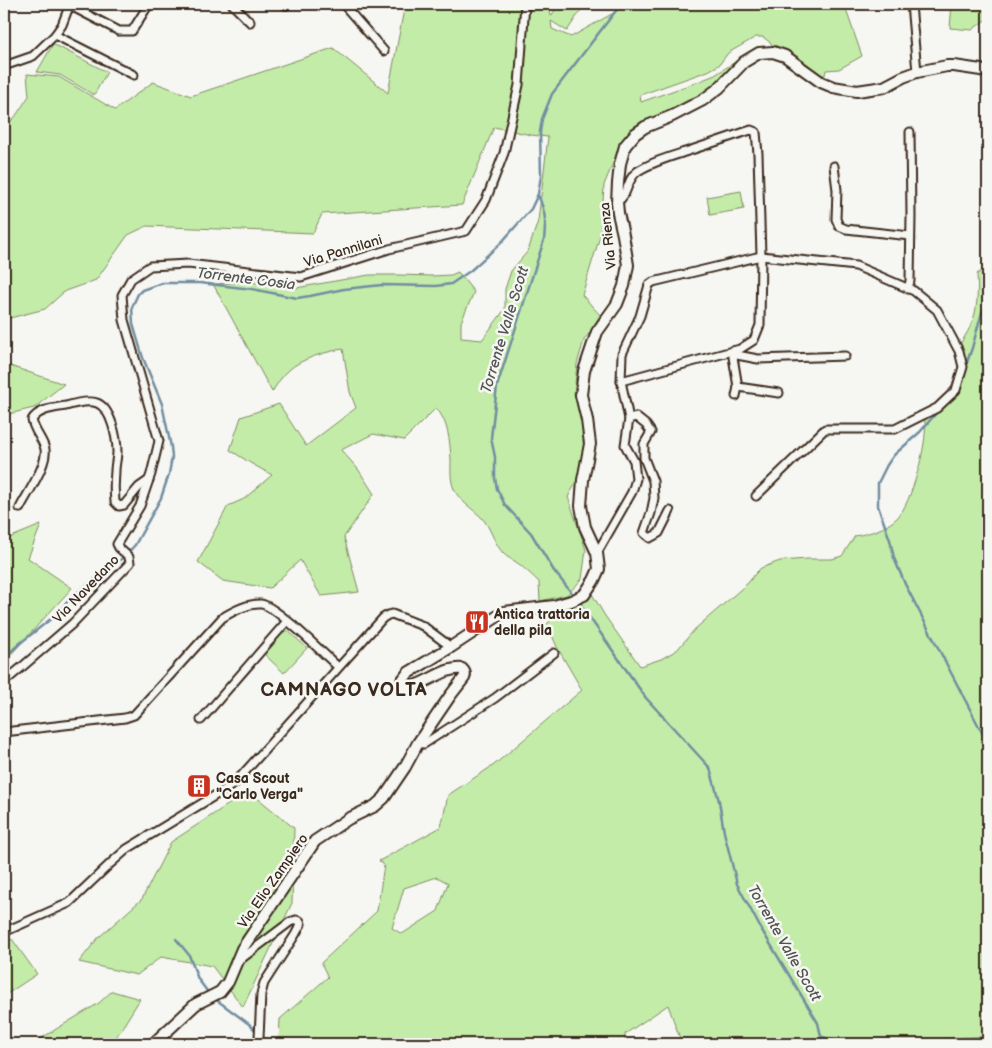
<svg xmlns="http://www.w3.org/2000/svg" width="992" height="1048" font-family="'Balsamiq Sans',sans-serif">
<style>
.green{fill:#c3eca8;stroke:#7f8b63;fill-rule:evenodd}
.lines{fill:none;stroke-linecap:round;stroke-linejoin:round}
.stream{stroke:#728ea0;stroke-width:2.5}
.street-casing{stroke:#3b2a1e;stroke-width:11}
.secondary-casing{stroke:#3b2a1e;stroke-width:14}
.street{stroke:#f6f6f2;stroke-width:7}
.secondary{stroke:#f6f6f2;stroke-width:10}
.labels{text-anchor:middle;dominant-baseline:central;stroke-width:5;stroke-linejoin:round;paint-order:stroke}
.street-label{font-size:14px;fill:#3b2a1e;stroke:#f6f6f2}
.poi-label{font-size:14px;font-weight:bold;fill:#3b2a1e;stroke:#f6f6f2;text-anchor:start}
.water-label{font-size:15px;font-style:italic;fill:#525454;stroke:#f6f6f2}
.district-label{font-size:19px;font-weight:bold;letter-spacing:1px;fill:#3b2a1e;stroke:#f6f6f2}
</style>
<rect width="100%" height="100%" fill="#f6f6f2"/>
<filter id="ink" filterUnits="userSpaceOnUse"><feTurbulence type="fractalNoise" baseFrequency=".02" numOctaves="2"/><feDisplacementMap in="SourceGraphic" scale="10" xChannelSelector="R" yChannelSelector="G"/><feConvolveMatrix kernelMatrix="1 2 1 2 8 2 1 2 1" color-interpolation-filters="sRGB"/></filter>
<g filter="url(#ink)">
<g class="green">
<path d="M405 4H482L483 8 498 4H549L551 16 559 4H585L567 31 551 21 552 29 571 37 617 11 622 4H844L862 56 839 69 826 70 825 75H821L796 56 778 47 775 48 771 43 763 37H756L728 53 719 65 708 71 640 95 641 102 700 81 715 75 744 56 716 84 682 106 645 121 633 128 620 146 604 185 601 233 582 295 600 315 591 331 584 340 577 364 574 394 578 403 584 430V447L582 464 578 479 568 497 586 550 582 579 567 595 540 601 539 582C533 576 526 570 519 564 514 560 507 558 503 553 493 542 491 527 481 517 472 508 459 501 454 489 450 480 451 469 451 459 450 441 448 421 436 408L404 440 373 434 341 450 358 469 374 494 344 537 359 592 321 596 300 560 270 588 223 581 198 562 228 506 244 499 272 475 252 464 230 450 241 417 279 404 306 446 356 408 350 392 343 349C328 351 300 359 289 370 282 376 277 384 272 392L213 284 250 282 296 288 369 275H399L432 276 451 275 458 272 474 292 461 322V338L482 340 505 309V289L511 271 528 251 538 221 548 137 531 135 494 127 462 205 322 214 313 233 147 226 128 235 96 280 65 291 45 309 10 318 4 317V128L15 117 29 96 27 74 59 77 115 110 153 82 191 96 333 48 388 93Z"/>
<polygon points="952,4 988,4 988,18 972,30 950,28"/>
<polygon points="53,44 107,72 94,95 60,75 37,72"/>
<polygon points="741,191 744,209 710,215 707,197"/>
<path d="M988 266V1044H682L668 1005 625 1034V1044H279L280 1019 328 977 321 963 377 911 384 865 379 861 441 827 448 795 494 765 582 690 557 647 547 624 568 605 592 594 605 616 640 666 661 659 677 650 695 629 748 583 755 574 761 568 780 561 807 559H832L842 556 855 536C871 533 885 529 897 518 911 505 928 442 925 423 925 419 922 415 921 412L943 401 955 389 961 363 957 350C961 342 967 334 971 325 978 310 978 290 977 274ZM437 877 448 883 438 911 402 934 392 928 404 888Z"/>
<polygon points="4,364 64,384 34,408 4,415"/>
<polygon points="41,525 28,558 72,588 4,662 4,540"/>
<polygon points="286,629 307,648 284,673 264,654"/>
<polygon points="249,791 294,828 292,903 243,1007 212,966 161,957 137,975 79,962 98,938 142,899 171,842"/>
<polygon points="12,939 37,974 4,996 4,945"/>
<polygon points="112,991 140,999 117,1036 99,1044 23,1044 31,1041 35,1042 99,1003"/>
</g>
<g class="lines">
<g class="stream">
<path d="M538 195C546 213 546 221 544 240L497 386 491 438 495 457V478L497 489 505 505 531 533 554 571 575 597"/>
<polyline points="965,368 972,348 982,312 988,300"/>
<polyline points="938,411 920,432 894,455 887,465 878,483 878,506 890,540 894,558 905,584 988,744"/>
<polyline points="578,601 646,698 710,768 719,801 724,832 737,884 760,927 818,1023 821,1036 826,1044"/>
<polyline points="4,658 19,644 52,618 74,595 124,557 135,545 161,498 169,474 172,457 171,447 162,404 143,358 133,324 132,307 138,294 142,290 162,283 200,283 252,289 297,298 310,296 344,289 382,285 436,286 451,284 470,271 501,243 531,209 538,194 541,176 540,132 542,119 552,94 621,4"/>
<polyline points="176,939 189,955 198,979 210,995"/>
<polyline points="214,998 249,1024 257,1032"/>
<polyline points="823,1037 845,1044"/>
<path d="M917 1044C941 1039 964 1037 988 1038"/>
</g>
<defs>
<g id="street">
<polyline points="232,4 250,22"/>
<polyline points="283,4 286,5 288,4"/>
<polyline points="343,4 384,51"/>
<polyline points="911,4 917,72"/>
<polyline points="69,5 119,31 132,31 149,4"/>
<polyline points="55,35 134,75"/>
<polyline points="4,66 33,56 55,35 62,25 70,4"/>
<polyline points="834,166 837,190 836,219 839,226 846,229 910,236"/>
<path d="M617 202C630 194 625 180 638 171 652 162 669 157 685 152 707 145 729 137 751 130L756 132 758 154 761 256 760 325 754 340 740 349 621 381 629 419"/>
<polyline points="908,289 910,281 911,216 910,132"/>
<polyline points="732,351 737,355 758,359 845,356"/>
<polyline points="732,351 738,387 779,393"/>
<polyline points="621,381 622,354 640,316 649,285 653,282 761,256 856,266 914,291 937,310 959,351 963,367 956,390 937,408 895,429 825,429 756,496"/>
<polyline points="736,396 738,387"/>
<path d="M20 508C27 494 48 464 45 449 43 440 34 431 32 420 38 409 55 408 66 406 76 403 88 400 97 403 111 408 117 438 117 452 117 458 115 465 115 471 114 482 114 492 115 502L119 506 124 505 139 487 149 480"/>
<polyline points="597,553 632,492 636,479 634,461 625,445 629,419 636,417 646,425 651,432 644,444 644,458 653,481 654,498 651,513 644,533 650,538 659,533 670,511"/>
<polyline points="4,682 22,667 72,624 130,563 129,557 119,548 117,544 140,506 151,474 159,441 124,320 122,295 131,279 150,266 188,264 301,277 389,249 466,231 486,200 504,153 519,85 525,4"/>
<polyline points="201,720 287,621"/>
<path d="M4 732 125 718 134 715 222 618C233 611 247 603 261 604 275 605 325 655 338 667"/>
<polyline points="418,743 424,744 495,698 554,653"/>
<polyline points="4,932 69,903 111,863 127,849 234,784 383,618 388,615 392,614 423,626 451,647"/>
<polyline points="237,962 290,922 296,920 300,921 301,924 295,935 264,983 261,994 259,1038"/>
</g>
<path id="secondary" d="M153 1044 196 1004 220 992 228 982 242 949 315 841 348 819 375 806 384 798 405 767 418 743 450 696 464 678C466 674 465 672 462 669 446 666 425 685 407 688L402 685V681L408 673 451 647 504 612 554 606 571 601 584 595 594 580 599 569 597 553 585 527 581 506 583 480 590 444 587 420 581 395 584 371 597 332 617 304 624 286 628 265 623 235 618 213 617 202 618 183 620 164 625 146 635 134 645 127 672 116 703 100 719 88 744 62 759 53 773 52 785 56 821 82 833 87 857 91 884 87 903 77 917 72 947 66H954L981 70 988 73"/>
</defs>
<use href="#street" class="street-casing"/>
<use href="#secondary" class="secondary-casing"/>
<use href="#street" class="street"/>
<use href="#secondary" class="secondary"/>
</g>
</g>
<defs>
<symbol id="restaurant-square" viewBox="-11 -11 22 22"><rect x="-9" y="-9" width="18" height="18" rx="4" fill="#c8321e" stroke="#f6f6f2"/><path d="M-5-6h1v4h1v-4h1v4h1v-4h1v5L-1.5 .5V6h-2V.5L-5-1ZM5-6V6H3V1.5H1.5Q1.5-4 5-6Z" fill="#fff"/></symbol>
<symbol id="building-square" viewBox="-11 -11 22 22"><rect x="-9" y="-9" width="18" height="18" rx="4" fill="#c8321e" stroke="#f6f6f2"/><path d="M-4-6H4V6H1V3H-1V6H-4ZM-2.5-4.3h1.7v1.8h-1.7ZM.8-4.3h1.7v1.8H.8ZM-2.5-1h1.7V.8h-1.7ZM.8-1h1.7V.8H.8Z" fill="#fff"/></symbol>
</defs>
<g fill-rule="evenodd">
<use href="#restaurant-square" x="463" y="608" width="28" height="28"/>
<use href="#building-square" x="185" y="772" width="28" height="28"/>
</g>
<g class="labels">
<g class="street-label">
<text transform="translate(608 236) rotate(-96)">Via Rienza</text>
<text transform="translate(343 251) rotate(-17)">Via Pannilani</text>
<text transform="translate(86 589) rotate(-46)">Via Navedano</text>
<text transform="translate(273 881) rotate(-55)">Via Elio Zampiero</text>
</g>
<g class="poi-label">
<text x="494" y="614">Antica trattoria<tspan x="494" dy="16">della pila</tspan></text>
<text x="216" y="778">Casa Scout<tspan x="216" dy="16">"Carlo Verga"</tspan></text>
</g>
<g class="water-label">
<text transform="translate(246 279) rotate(7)">Torrente Cosia</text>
<text transform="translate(505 330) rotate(-73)">Torrente Valle Scott</text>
<text transform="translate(784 943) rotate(60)">Torrente Valle Scott</text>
</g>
<g class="district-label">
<text x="344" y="690">CAMNAGO VOLTA</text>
</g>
</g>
<rect width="992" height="1048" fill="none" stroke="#f6f6f2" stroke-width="20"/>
<rect x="10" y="10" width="972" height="1028" fill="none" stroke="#3b2a1e" stroke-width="2" filter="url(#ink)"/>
</svg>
